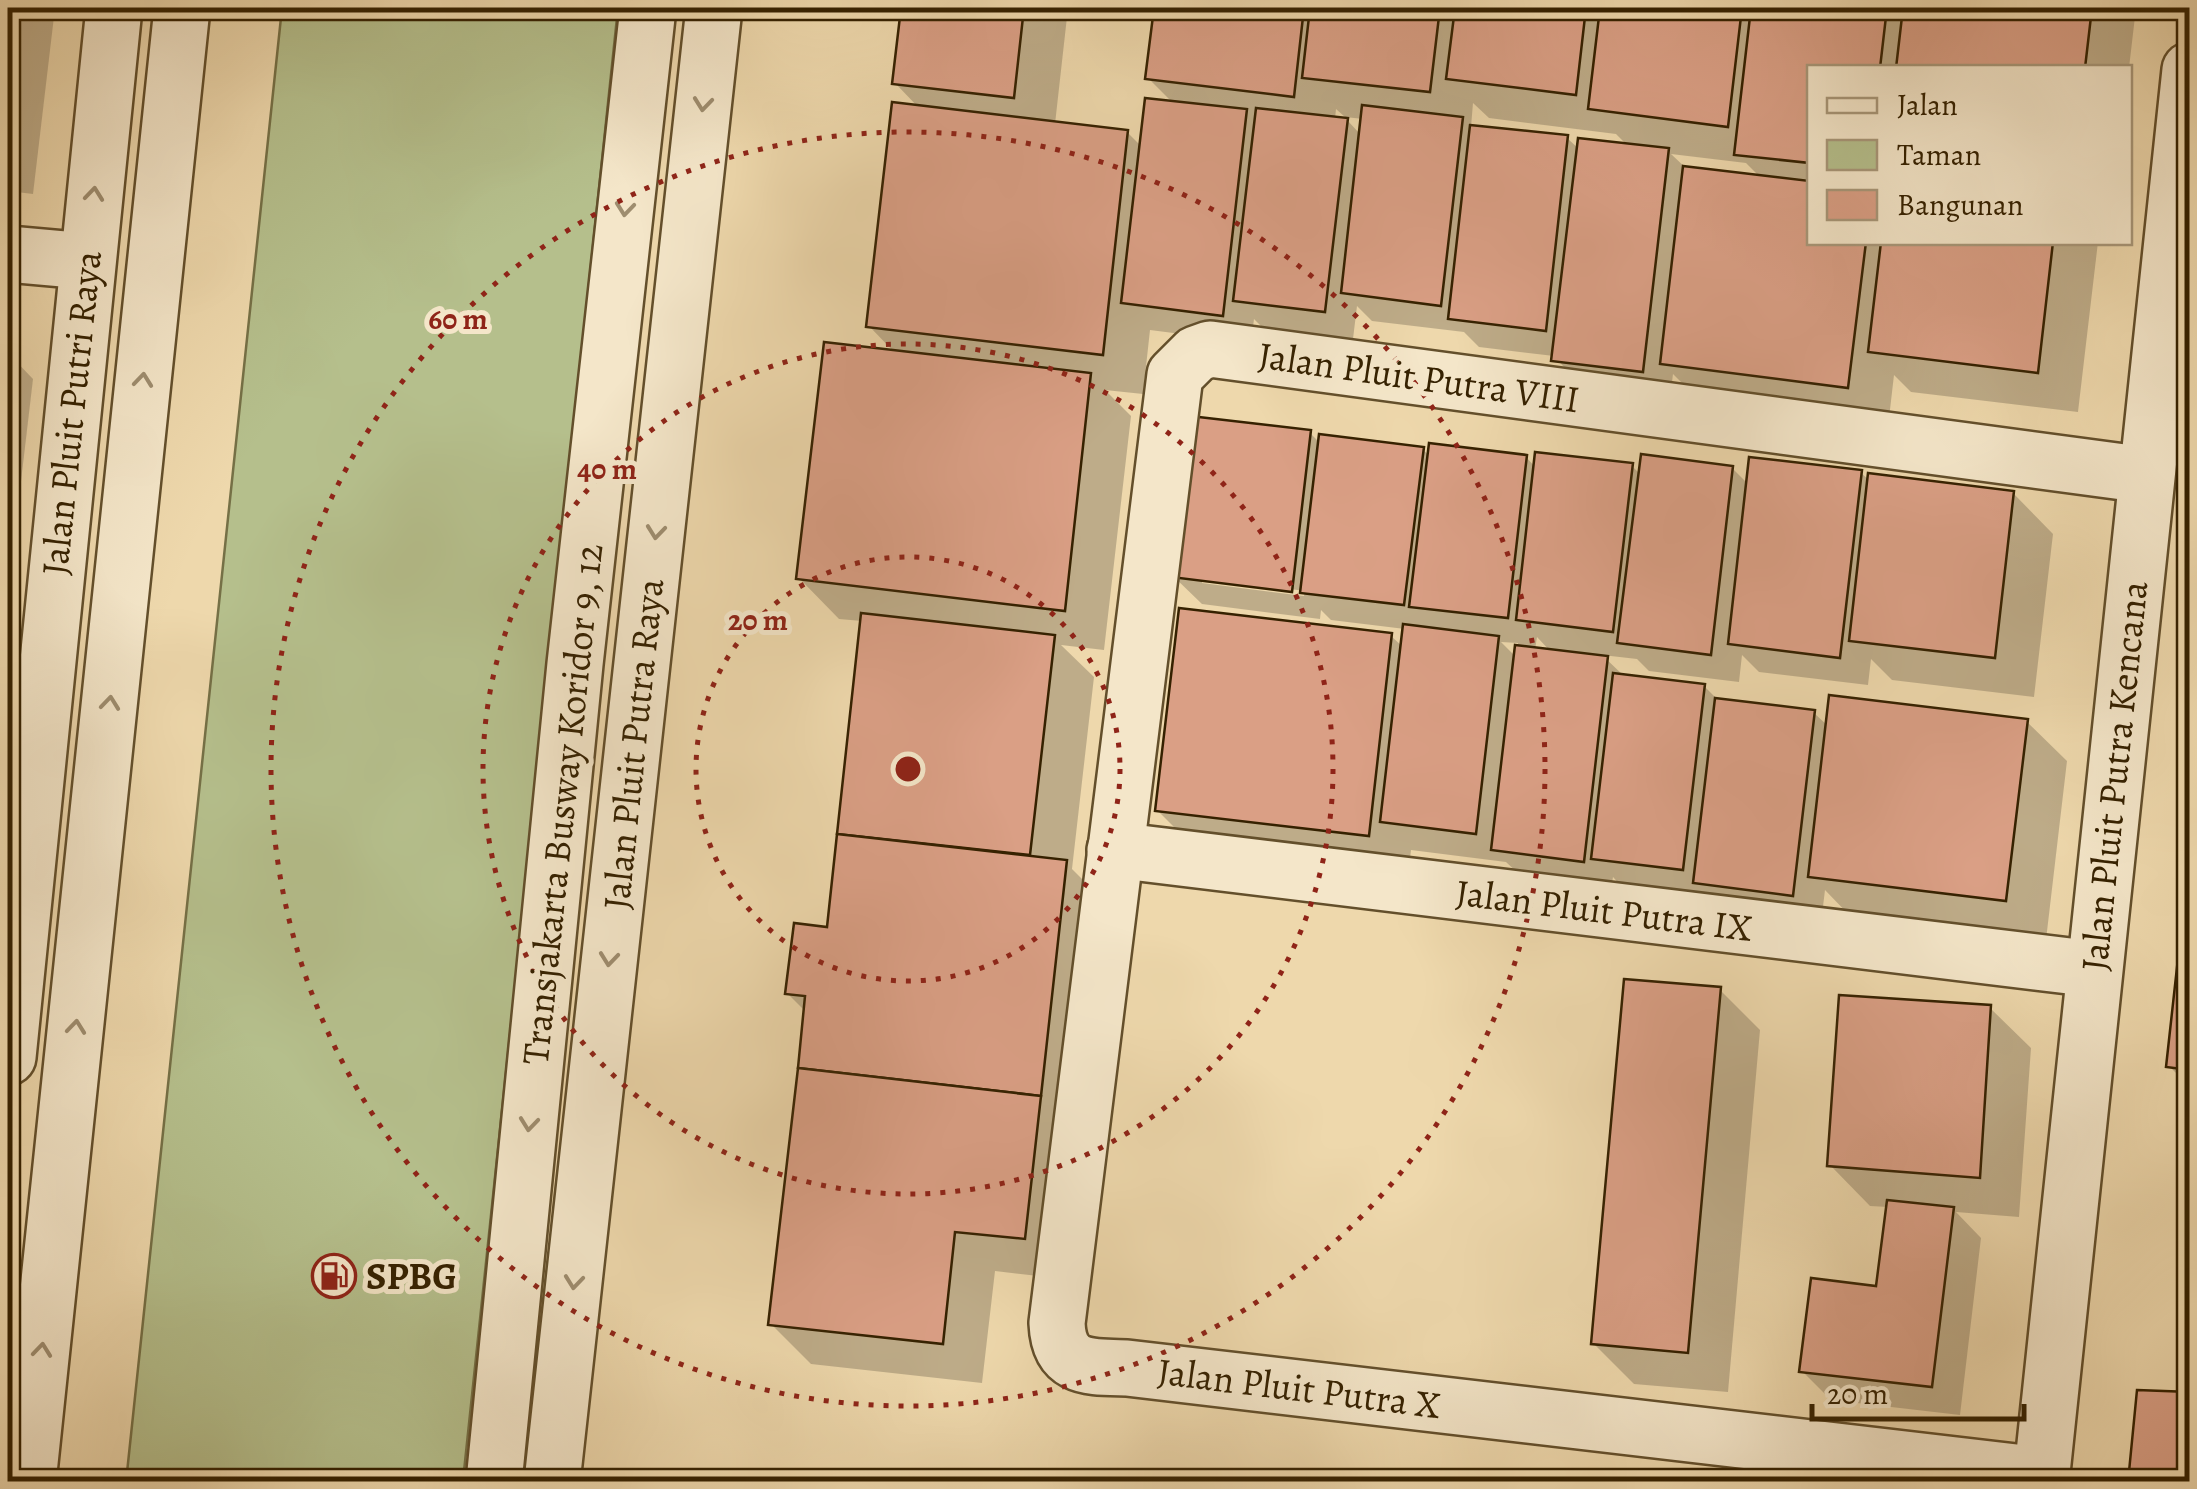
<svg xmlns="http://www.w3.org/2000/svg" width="2197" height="1489" font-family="Alegreya,serif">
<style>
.green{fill:#b5bf8c;stroke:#757046;stroke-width:2.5}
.shadow{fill:#0003;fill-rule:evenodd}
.building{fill:#da9f85;stroke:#352100;stroke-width:2.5}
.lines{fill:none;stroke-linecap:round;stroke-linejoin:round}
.minor-casing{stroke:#634f2b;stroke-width:60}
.minor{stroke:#f4e6c9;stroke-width:55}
.oneway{stroke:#9e8d6f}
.ring{fill:none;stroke:#8f2418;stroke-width:5;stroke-dasharray:5 10}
.labels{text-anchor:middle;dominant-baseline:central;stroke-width:10;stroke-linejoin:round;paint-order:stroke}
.street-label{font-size:38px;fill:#352100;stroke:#f4e6c9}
.poi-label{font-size:38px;font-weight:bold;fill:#352100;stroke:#f4e6c9;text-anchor:start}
.centre{fill:#8f2418;stroke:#f4e6c9;stroke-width:5}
.ring-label{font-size:30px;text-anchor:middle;font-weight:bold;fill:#8f2418;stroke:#f4e6c9;stroke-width:10;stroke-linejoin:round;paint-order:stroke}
</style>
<rect width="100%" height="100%" fill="#eed8ac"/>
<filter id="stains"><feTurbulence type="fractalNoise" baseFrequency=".002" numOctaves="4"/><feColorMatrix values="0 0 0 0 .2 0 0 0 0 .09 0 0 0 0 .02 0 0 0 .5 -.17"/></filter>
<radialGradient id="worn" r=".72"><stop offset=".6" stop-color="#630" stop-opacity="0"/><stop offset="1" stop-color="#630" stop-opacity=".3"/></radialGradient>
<polygon class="green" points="282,8 618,8 463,1481 126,1482"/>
<g class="shadow">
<polygon points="8,8 55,8 33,194 8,191"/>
<path d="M904 8H1068L1055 124 1127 132 1142 147 1173 103 1148 78 1156 8H2136L2129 68H1810V242H2098L2078 412 1911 392 1894 375 1888 427 1703 404 1673 374 1670 399 1583 388 1554 356 1479 347 1464 332 1372 321 1357 306 1353 339 1264 329 1254 319 1251 343 1150 330 1143 394 1105 390 1131 416 1104 650 1061 645 1094 677 1072 869 1106 903 1065 1279 995 1271 982 1383 811 1364 771 1324 806 1012 788 994 829 930 862 621 839 619 799 578 895 353 869 326 919 108 895 83ZM1473 103 1489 118 1616 134 1628 146 1579 149 1567 138 1471 127ZM1336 109 1345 117 1363 119 1361 135 1347 120 1335 119ZM1671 154 1746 163 1761 178 1687 169Z"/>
<polygon points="8,353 33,379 10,575 8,575"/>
<path d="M1310 433 1320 443 1422 449 1430 456 1526 457 1536 468 1631 465 1641 475 1732 468 1749 485 1860 472 1870 481 2013 493 2053 534 2034 697 1892 680 1871 659 1868 685 1759 672 1742 655 1739 682 1649 671 1637 659 1602 655 1625 677 1704 686 1719 701 1814 713 1828 726 2026 721 2067 761 2046 940 1851 917 1825 890 1821 923 1622 887 1613 877 1611 889 1523 878 1506 862 1411 850 1408 876 1198 851 1158 811 1391 636 1403 647 1405 629 1331 620 1321 610 1320 619 1202 604 1173 576ZM1202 578 1305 591 1304 596 1202 583ZM1537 637 1551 652 1535 650ZM1501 642 1518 643 1516 657Z"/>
<polygon points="2190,953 2190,1087 2169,1066"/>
<polygon points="1720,990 1760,1030 1728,1392 1634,1384 1593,1343"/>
<polygon points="1990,1008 2031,1048 2019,1217 1956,1212 1981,1238 1960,1415 1831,1400 1802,1371 1878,1289 1888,1207 1870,1206 1830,1165"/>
<polygon points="1445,1477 1486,1482 1445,1482"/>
</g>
<g class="building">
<polygon points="901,8 1024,8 1014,98 892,84"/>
<polygon points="1154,8 1304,8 1294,97 1145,79"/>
<polygon points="1310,8 1440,8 1430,92 1302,78"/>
<polygon points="1455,8 1586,8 1576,95 1446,79"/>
<polygon points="1600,8 1742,8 1728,127 1588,109"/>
<polygon points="1751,8 1887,8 1880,68 1810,68 1810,163 1734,155"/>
<polygon points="1903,8 2092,8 2085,68 1896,68"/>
<polygon points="1145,98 1247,109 1223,316 1121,303"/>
<polygon points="892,102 1128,130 1103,355 866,327"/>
<polygon points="1362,105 1463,117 1441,306 1341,293"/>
<polygon points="1256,108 1348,118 1325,312 1233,301"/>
<polygon points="1470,125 1568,135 1546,331 1448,319"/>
<polygon points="1578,138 1669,148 1643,372 1551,361"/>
<polygon points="1683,166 1810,181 1810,242 1866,242 1848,388 1660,364"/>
<polygon points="1881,242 2053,242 2038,373 1868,352"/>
<polygon points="824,342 1091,373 1065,611 796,579"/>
<polygon points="1190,416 1311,430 1292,592 1171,577"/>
<polygon points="1319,434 1424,447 1404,605 1300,593"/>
<polygon points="1429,443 1527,455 1508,618 1409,607"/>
<polygon points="1535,452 1633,463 1613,632 1516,620"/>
<polygon points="1641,454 1733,466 1711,655 1617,643"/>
<polygon points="1749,457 1862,470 1840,658 1728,644"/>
<polygon points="1868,473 2014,491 1995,658 1849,641"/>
<polygon points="1179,608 1392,633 1369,836 1155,811"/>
<polygon points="861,613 1055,635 1030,855 837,834"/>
<polygon points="1403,624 1499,636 1476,834 1380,822"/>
<polygon points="1515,645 1608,656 1584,862 1491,850"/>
<polygon points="1613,673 1705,684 1683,870 1591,859"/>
<polygon points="1829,695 2028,719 2006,901 1808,877"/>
<polygon points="1715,698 1815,710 1793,896 1693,883"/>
<polygon points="837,834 1067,860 1041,1096 798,1068 805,996 785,994 794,923 827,927"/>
<polygon points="2179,949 2190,950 2190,1070 2166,1067"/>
<polygon points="1624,979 1721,987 1688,1353 1591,1344"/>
<polygon points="1839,995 1991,1005 1980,1178 1827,1166"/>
<polygon points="798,1068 1041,1096 1025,1239 955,1232 943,1344 768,1325"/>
<polygon points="1887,1200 1954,1207 1932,1387 1799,1372 1811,1278 1876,1286"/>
<polygon points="2137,1390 2190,1392 2190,1482 2128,1482"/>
</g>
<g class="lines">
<defs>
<g id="minor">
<polyline points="8,254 86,261"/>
<polyline points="1115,850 2094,969"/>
<polyline points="8,1057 114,8"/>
<path d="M2041 1475 1127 1368C1089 1367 1059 1370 1057 1323L1175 375 1196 354 1210 349 2146 475"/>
<polyline points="28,1482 182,8"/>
<polyline points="494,1482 575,664 648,8"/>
<polyline points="552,1482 714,8"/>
<polyline points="2041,1482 2190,70"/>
</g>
</defs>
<use href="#minor" class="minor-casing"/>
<use href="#minor" class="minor"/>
</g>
<defs><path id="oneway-chevron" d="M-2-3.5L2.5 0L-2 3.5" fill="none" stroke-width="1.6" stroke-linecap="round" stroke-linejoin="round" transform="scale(2.5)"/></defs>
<g class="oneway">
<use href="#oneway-chevron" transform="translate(703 104) rotate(96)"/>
<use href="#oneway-chevron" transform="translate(94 194) rotate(-84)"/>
<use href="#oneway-chevron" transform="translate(625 209) rotate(96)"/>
<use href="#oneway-chevron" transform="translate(143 380) rotate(-84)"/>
<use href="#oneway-chevron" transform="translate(656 532) rotate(96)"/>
<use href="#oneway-chevron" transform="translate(110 703) rotate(-84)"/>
<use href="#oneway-chevron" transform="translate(609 959) rotate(96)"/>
<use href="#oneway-chevron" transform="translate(76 1027) rotate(-84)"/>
<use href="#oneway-chevron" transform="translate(529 1124) rotate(96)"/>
<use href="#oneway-chevron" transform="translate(574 1282) rotate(96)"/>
<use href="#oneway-chevron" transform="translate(42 1350) rotate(-84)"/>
</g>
<g class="ring">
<circle cx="908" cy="769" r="212"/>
<circle cx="908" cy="769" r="425"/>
<circle cx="908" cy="769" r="637"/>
</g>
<defs>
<symbol id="fuel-ring" viewBox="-11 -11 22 22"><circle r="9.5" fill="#f4e6c9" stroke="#8f2418" stroke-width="1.5"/><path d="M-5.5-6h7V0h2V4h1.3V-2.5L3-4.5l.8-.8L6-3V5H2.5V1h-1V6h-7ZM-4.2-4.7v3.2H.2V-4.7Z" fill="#8f2418"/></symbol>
</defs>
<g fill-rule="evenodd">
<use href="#fuel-ring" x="309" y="1251" width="50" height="50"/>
</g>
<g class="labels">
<g class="street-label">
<text transform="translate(1419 377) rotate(8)">Jalan Pluit Putra VIII</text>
<text transform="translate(71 413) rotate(-84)">Jalan Pluit Putri Raya</text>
<text transform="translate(633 744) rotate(-84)">Jalan Pluit Putra Raya</text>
<text transform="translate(2114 776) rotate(-84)">Jalan Pluit Putra Kencana</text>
<text transform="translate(562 804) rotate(-84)">Transjakarta Busway Koridor 9, 12</text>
<text transform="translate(1604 910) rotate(7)">Jalan Pluit Putra IX</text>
<text transform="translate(1299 1388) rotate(7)">Jalan Pluit Putra X</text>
</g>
<g class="poi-label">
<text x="366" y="1276">SPBG</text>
</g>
</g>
<circle cx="908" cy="769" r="15" class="centre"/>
<g class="ring-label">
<text x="458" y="329">60 m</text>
<text x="607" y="479">40 m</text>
<text x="758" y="630">20 m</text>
</g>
<rect width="2197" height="1489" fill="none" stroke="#eed8ac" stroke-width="40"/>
<rect x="10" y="10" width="2177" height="1469" fill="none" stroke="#352100" stroke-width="5"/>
<rect x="20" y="20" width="2157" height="1449" fill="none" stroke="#352100" stroke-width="2.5"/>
<rect x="1807" y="65" width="325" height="180" fill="#f4e6c9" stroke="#a89779" stroke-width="2.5"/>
<rect x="1827" y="98" width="50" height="15" fill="#f4e6c9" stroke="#a89779" stroke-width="2.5"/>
<text x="1897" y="115" font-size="30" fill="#352100">Jalan</text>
<rect x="1827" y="140" width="50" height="30" fill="#b5bf8c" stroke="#a89779" stroke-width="2.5"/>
<text x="1897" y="165" font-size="30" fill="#352100">Taman</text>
<rect x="1827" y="190" width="50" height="30" fill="#da9f85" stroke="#a89779" stroke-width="2.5"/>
<text x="1897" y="215" font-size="30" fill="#352100">Bangunan</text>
<path d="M1812 1404v15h212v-15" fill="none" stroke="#352100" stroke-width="5"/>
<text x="1827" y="1404" font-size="30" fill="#352100" stroke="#f4e6c9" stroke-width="8" paint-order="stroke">20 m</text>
<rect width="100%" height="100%" filter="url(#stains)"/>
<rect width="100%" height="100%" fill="url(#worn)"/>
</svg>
